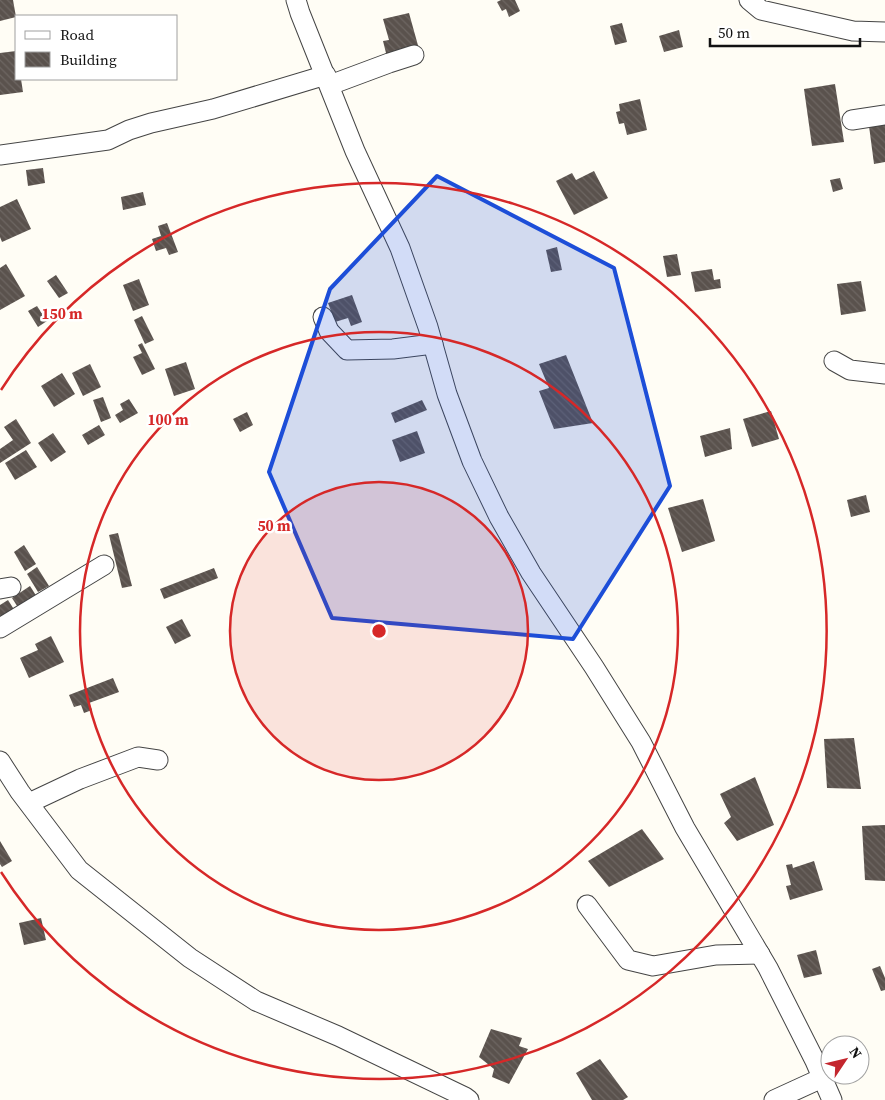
<svg xmlns="http://www.w3.org/2000/svg" width="885" height="1100" font-family="'Source Serif 4',serif">
<style>
.building{fill:url(#building-back-hatch)}
.lines{fill:none;stroke-linecap:round;stroke-linejoin:round}
.street-casing{stroke:#444;stroke-width:21}
.street{stroke:#fff;stroke-width:19}
.marked{fill:#1d4ed8;fill-opacity:0.2;stroke:#1d4ed8;stroke-width:4;stroke-linejoin:round}
.ring{fill:none;stroke:#d62828;stroke-width:2.5}
.centre{fill:#d62828;stroke:#fff;stroke-width:2.5}
.ring-label{font-size:15px;text-anchor:middle;font-weight:bold;fill:#d62828;stroke:#fff;stroke-width:5;stroke-linejoin:round;paint-order:stroke}
</style>
<defs>
<pattern id="building-back-hatch" width="6" height="6" patternUnits="userSpaceOnUse" patternTransform="scale(1.25)"><rect width="6" height="6" fill="#5a524d"/><path d="M-1 5l2 2M0 0l6 6M5-1l2 2" fill="none" stroke="#6d6662"/></pattern>
</defs>
<rect width="100%" height="100%" fill="#fffdf5"/>
<g class="building">
<polygon points="0,0 13,0 16,17 0,21"/>
<polygon points="501,0 515,0 520,11 509,17 506,9 502,11 497,2"/>
<polygon points="409,13 419,49 387,57 383,41 389,40 383,19"/>
<polygon points="622,23 627,42 615,45 610,26"/>
<polygon points="679,30 683,47 664,52 659,36"/>
<polygon points="16,51 16,79 21,79 23,92 0,95 0,53"/>
<polygon points="835,84 844,142 812,146 804,89"/>
<polygon points="640,99 647,130 627,135 624,123 619,124 616,112 620,111 619,104"/>
<polygon points="885,124 885,162 874,164 869,126"/>
<polygon points="43,168 45,183 28,186 26,170"/>
<polygon points="594,171 608,198 574,215 556,181 572,173 576,180"/>
<polygon points="840,178 843,189 833,192 830,180"/>
<polygon points="143,192 146,205 123,210 121,197"/>
<polygon points="17,199 31,229 2,242 0,237 0,207"/>
<polygon points="167,223 178,252 169,255 166,248 156,251 152,239 161,236 158,226"/>
<polygon points="557,247 562,270 551,272 546,250"/>
<polygon points="677,254 681,275 667,277 663,256"/>
<polygon points="6,264 25,296 0,310 0,268"/>
<polygon points="712,269 714,280 720,279 721,288 695,292 691,272"/>
<polygon points="56,275 68,293 59,298 47,281"/>
<polygon points="139,279 149,305 133,311 123,285"/>
<polygon points="861,281 866,311 841,315 837,284"/>
<polygon points="352,295 362,322 351,326 348,318 335,322 328,303"/>
<polygon points="37,306 47,321 38,327 28,311"/>
<polygon points="142,316 154,340 145,344 134,320"/>
<polygon points="142,343 155,369 142,375 133,357 142,353 138,345"/>
<polygon points="566,355 593,423 554,429 539,391 549,388 539,364"/>
<polygon points="186,362 195,389 174,396 165,369"/>
<polygon points="90,364 101,387 83,396 72,373"/>
<polygon points="62,373 75,394 54,407 41,386"/>
<polygon points="103,397 111,418 101,422 93,400"/>
<polygon points="129,399 138,413 120,423 115,415 123,410 120,404"/>
<polygon points="422,400 427,410 395,423 391,413"/>
<polygon points="771,411 779,439 752,447 743,419"/>
<polygon points="247,412 253,425 240,432 233,419"/>
<polygon points="16,419 31,443 0,463 0,449 13,440 4,427"/>
<polygon points="99,425 105,435 88,445 82,435"/>
<polygon points="730,428 732,449 705,457 700,436"/>
<polygon points="417,431 425,453 400,462 392,440"/>
<polygon points="53,433 66,452 51,462 38,443"/>
<polygon points="26,450 37,467 15,480 5,463"/>
<polygon points="866,495 870,512 851,517 847,500"/>
<polygon points="703,499 715,541 682,552 668,508"/>
<polygon points="118,533 132,586 122,588 109,535"/>
<polygon points="24,545 36,564 25,571 14,552"/>
<polygon points="37,567 49,586 38,592 27,574"/>
<polygon points="214,568 218,578 164,599 160,589"/>
<polygon points="30,586 37,597 19,609 12,598"/>
<polygon points="8,600 15,611 0,620 0,605"/>
<polygon points="182,619 191,636 175,644 166,627"/>
<polygon points="51,636 64,662 29,678 20,658 38,650 35,644"/>
<polygon points="113,678 119,692 89,703 92,710 84,713 81,705 74,707 69,695"/>
<polygon points="854,738 861,789 827,788 824,739"/>
<polygon points="755,777 774,825 737,841 724,823 731,817 720,794"/>
<polygon points="885,825 885,881 865,880 862,826"/>
<polygon points="642,829 664,859 609,887 588,861"/>
<polygon points="0,841 12,861 2,867 0,864"/>
<polygon points="814,861 823,890 790,900 786,886 791,885 786,865 792,864 793,868"/>
<polygon points="41,918 46,940 24,945 19,923"/>
<polygon points="816,950 822,974 804,978 797,955"/>
<polygon points="880,966 885,978 885,990 881,991 872,969"/>
<polygon points="491,1029 522,1038 519,1046 528,1049 509,1084 492,1077 494,1069 479,1057"/>
<polygon points="600,1059 628,1097 623,1100 592,1100 576,1073"/>
</g>
<g class="lines">
<defs>
<g id="street">
<polyline points="296,0 300,13 355,151 400,248 428,327 447,394 472,461 499,517 531,573 594,667 641,742 685,828 768,968 815,1061 832,1100"/>
<polyline points="749,0 761,10 853,31 885,32"/>
<polyline points="330,85 389,63 414,55"/>
<polyline points="852,120 885,115"/>
<polyline points="0,155 108,140 129,130 151,123 213,109 326,75"/>
<polyline points="323,317 329,331 347,350 393,349 433,344"/>
<polyline points="834,361 850,370 885,374"/>
<polyline points="0,589 11,587"/>
<polyline points="0,628 104,565"/>
<polyline points="0,761 20,792 79,870 190,958 256,1001 338,1036 465,1097 469,1100"/>
<polyline points="29,803 80,779 138,757 158,760"/>
<polyline points="587,905 628,960 653,966 716,955 760,954"/>
<polyline points="774,1100 822,1078"/>
</g>
</defs>
<use href="#street" class="street-casing"/>
<use href="#street" class="street"/>
</g>
<path class="marked" d="M437 176 614 268 670 486 573 639 332 618 269 472 330 289Z"/>
<circle cx="379" cy="631" r="149" fill="#d62828" fill-opacity=".12"/>
<g class="ring">
<circle cx="379" cy="631" r="149"/>
<circle cx="379" cy="631" r="299"/>
<path d="M1 390A448 448 0 1 1 1 872"/>
</g>
<circle cx="379" cy="631" r="8" class="centre"/>
<g class="ring-label">
<text x="62" y="319">150 m</text>
<text x="168" y="425">100 m</text>
<text x="274" y="531">50 m</text>
</g>
<rect x="15" y="15" width="162" height="65" fill="#ffffff" stroke="#a0a0a0"/>
<rect x="25" y="31" width="25" height="8" fill="#ffffff" stroke="#a0a0a0"/>
<text x="60" y="40" font-size="15" fill="#111111">Road</text>
<rect x="25" y="52" width="25" height="15" fill="url(#building-back-hatch)" stroke="#a0a0a0"/>
<text x="60" y="65" font-size="15" fill="#111111">Building</text>
<g transform="translate(845 1060) rotate(55)"><circle r="24" fill="#ffffff" stroke="#a0a0a0"/>
<path d="M0-4L9 19L0 12L-9 19Z" fill="#c4262e"/>
<text y="-8" font-size="14" font-weight="bold" text-anchor="middle" fill="#111111">N</text>
</g>
<path d="M710 38v8h150v-8" fill="none" stroke="#111111" stroke-width="2.5"/>
<text x="718" y="38" font-size="15" fill="#111111" stroke="#ffffff" stroke-width="4" paint-order="stroke">50 m</text>
</svg>
